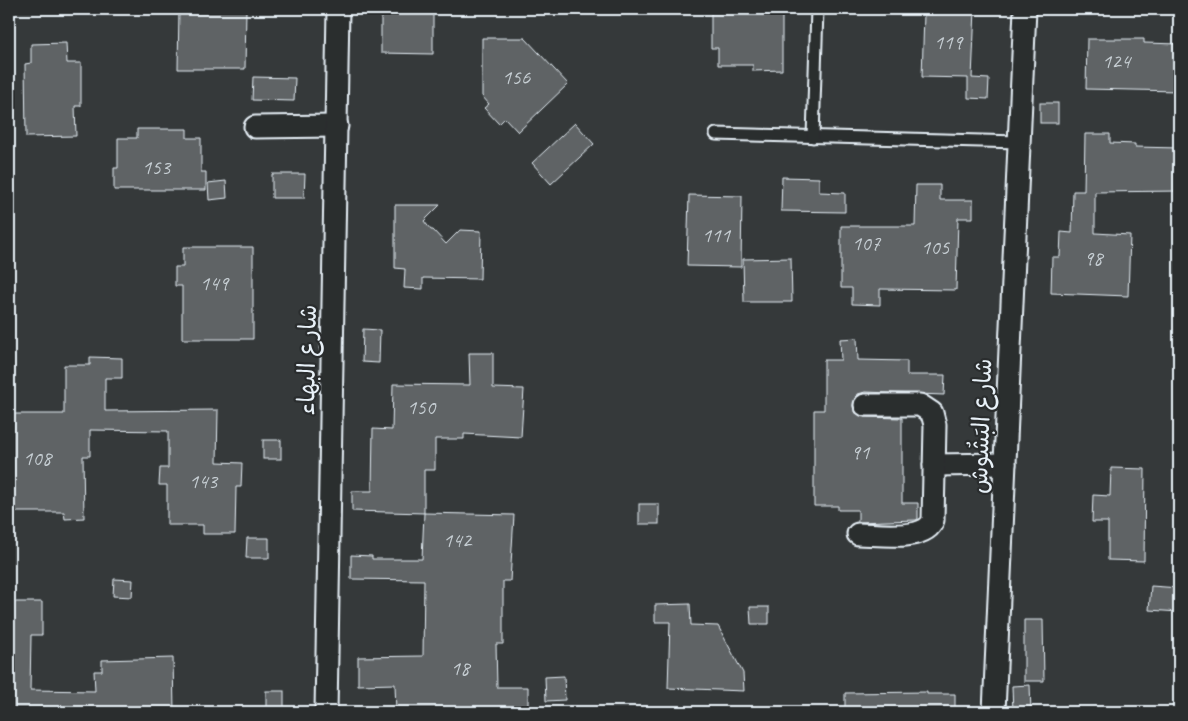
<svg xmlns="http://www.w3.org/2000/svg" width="1188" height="721" font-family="Caveat,'Playpen Sans Arabic',sans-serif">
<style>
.building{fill:#5f6365;stroke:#e8f1f8}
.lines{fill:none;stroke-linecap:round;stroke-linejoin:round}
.lane-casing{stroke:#e8f1f8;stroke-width:15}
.street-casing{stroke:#e8f1f8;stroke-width:25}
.lane{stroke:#2a2d2e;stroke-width:11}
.street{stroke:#2a2d2e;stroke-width:21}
.labels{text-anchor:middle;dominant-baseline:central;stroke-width:4.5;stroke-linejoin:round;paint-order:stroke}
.number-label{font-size:21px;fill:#c6ced3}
.street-label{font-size:24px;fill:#e8f1f8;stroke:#2a2d2e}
</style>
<rect width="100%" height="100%" fill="#35393a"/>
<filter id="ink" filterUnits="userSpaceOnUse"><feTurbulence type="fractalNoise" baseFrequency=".02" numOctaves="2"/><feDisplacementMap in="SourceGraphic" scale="10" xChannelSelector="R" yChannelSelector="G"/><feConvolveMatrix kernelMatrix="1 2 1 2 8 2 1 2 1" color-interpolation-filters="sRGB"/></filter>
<g filter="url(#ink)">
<g class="building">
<polygon points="179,9 246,9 245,69 178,69"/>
<polygon points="381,9 433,9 433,54 381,53"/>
<polygon points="711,9 782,9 782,70 753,71 753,65 718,65 718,48 711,48"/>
<polygon points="936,9 975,9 972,78 989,79 988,99 968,98 968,78 922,77 924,14 936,14"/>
<polygon points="482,38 525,38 568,84 518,132 505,118 499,124 484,108 489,104 482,96"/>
<polygon points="1087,39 1144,39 1144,43 1179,44 1179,91 1086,89"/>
<polygon points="66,43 67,63 81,63 81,106 75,106 76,136 26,137 25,64 31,63 31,44"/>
<polygon points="253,77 295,78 294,101 252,100"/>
<rect x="1040" y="103" width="18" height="20"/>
<polygon points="575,123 594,144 551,184 532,163"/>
<polygon points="137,129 187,129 187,138 201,138 201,172 206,172 206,190 114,190 114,168 118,168 118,138 137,138"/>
<polygon points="1085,134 1110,134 1110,143 1135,144 1135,147 1179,148 1179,191 1095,192 1095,233 1130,235 1128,296 1051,293 1052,257 1060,257 1061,232 1072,233 1073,191 1084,191"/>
<polygon points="272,174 305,174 304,198 272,198"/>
<polygon points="782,177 819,178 819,192 845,193 845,212 781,211"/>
<polygon points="226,181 227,198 209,200 208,183"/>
<polygon points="916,185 940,185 940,200 973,200 973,218 958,218 956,290 880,289 880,305 852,304 852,288 841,288 841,226 915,226"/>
<polygon points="689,195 742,196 741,267 687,266"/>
<polygon points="395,205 440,205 424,221 431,230 433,230 446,244 460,230 481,231 480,279 423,278 423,289 404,288 405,269 395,268"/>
<polygon points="183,247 253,247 253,339 182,339 182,286 175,286 175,267 183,267"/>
<polygon points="791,258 792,302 744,302 743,259"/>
<polygon points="363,329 380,330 379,363 362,362"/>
<polygon points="857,338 858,360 907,361 907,375 945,375 944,395 865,392 858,394 853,405 854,412 865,417 902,418 902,503 918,503 918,519 916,520 858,522 858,510 838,510 838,506 814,506 814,410 824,410 824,360 841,360 840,339"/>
<polygon points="469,353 493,353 493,388 524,389 521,437 464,434 464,439 435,439 435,470 424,470 424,513 352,511 352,491 372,491 373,429 392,430 393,384 470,385"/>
<polygon points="90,357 122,358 122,378 105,378 105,411 218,410 217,462 242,463 241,487 236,487 235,534 203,534 203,525 167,525 167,485 159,485 160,468 168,468 168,431 90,430 90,456 83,456 84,518 65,519 64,512 9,512 9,414 64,414 64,365 90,365"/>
<rect x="263" y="440" width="18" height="19"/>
<polygon points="1111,468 1145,469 1144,561 1108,560 1108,522 1092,522 1093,495 1110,496"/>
<rect x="639" y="504" width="20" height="20"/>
<polygon points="424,513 514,515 510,581 503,581 503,644 496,644 497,687 528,687 528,712 396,712 395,684 358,685 358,657 423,656 424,580 351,579 351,555 372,556 372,559 422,559"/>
<polygon points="247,538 269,538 269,558 246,558"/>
<polygon points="114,579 133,580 132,597 113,596"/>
<polygon points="1151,586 1179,588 1179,612 1149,610"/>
<polygon points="9,602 42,602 42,635 31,635 30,690 95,691 94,671 102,671 102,660 173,658 174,712 9,712"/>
<polygon points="690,604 691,625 718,626 743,673 744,691 668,688 670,622 655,622 655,605"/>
<polygon points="750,607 769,607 769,624 751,624"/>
<polygon points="1024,620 1043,620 1044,681 1024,681"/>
<polygon points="564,676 565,700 546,701 545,677"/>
<polygon points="1030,685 1031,712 1013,712 1012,686"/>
<rect x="266" y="691" width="18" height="21"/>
<polygon points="927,692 927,694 955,694 955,712 845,712 845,693"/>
</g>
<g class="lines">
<defs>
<g id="lane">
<polyline points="716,134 1019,142"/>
<polyline points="813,137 817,9"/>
</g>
<g id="street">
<polyline points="255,127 337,126"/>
<polyline points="934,465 1005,464"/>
<path d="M858 534C878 534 926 542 933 520L935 425 932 413 920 405H865"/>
<polyline points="326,712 338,9"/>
<polyline points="994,712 1025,9"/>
</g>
</defs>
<use href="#lane" class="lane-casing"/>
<use href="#street" class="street-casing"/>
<use href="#lane" class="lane"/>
<use href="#street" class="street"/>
</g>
</g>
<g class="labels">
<g class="number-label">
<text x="948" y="42">119</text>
<text x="1116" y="61">124</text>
<text x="516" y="77">156</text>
<text x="156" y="167">153</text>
<text x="716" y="235">111</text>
<text x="866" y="243">107</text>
<text x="935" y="247">105</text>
<text x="1093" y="258">98</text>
<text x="214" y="283">149</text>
<text x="421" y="407">150</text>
<text x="860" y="452">91</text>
<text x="37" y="458">108</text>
<text x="203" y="481">143</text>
<text x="457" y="540">142</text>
<text x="460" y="668">18</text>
</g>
<g class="street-label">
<text transform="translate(307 360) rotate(-89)">شارع البهاء</text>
<text transform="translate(981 426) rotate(-88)">شارع البَشُوش</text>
</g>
</g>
<rect width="1188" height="721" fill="none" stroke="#2a2d2e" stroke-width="30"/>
<rect x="15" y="15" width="1158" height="691" fill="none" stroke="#e8f1f8" stroke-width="2" filter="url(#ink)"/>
</svg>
